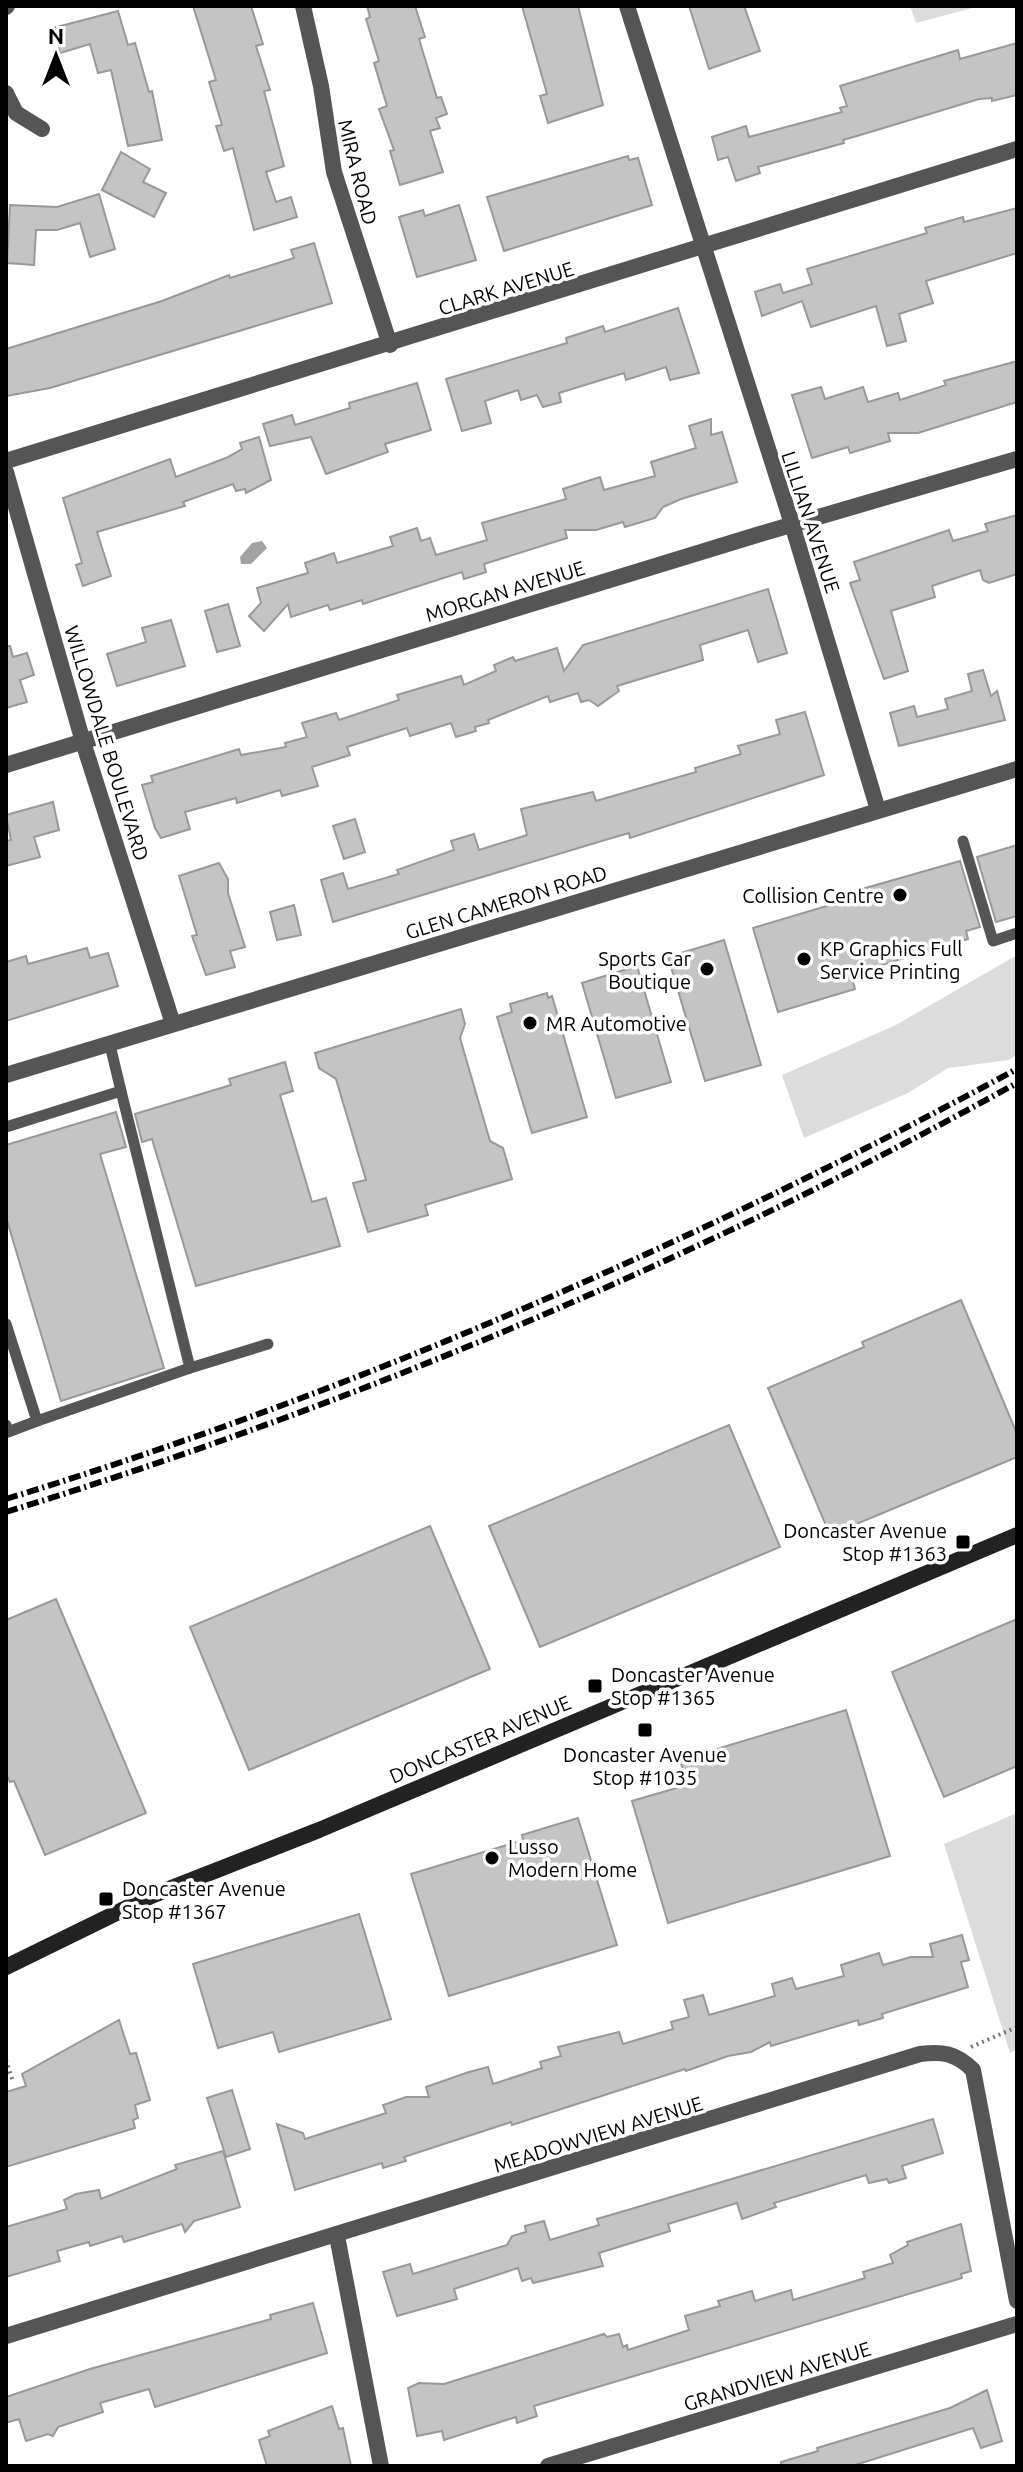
<svg xmlns="http://www.w3.org/2000/svg" width="1023" height="2472" font-family="Ubuntu,sans-serif">
<style>
.green{fill:#dcdcdc}
.water{fill:#a3a3a3}
.building{fill:#c4c4c4;stroke:#999;stroke-width:2}
.lines{fill:none;stroke-linecap:round;stroke-linejoin:round}
.path{stroke:#777;stroke-width:4;stroke-dasharray:2 4;stroke-linecap:butt}
.lane{stroke:#555;stroke-width:11}
.street{stroke:#555;stroke-width:16}
.secondary{stroke:#222;stroke-width:16}
.rail{stroke:#000;stroke-width:6;stroke-dasharray:12 4 2 4;stroke-linecap:butt}
.poi-dot{fill:#000;stroke:#fff;stroke-width:3}
.labels{text-anchor:middle;dominant-baseline:central;stroke-width:7;stroke-linejoin:round;paint-order:stroke}
.street-label{font-size:20px;fill:#000;stroke:#fff}
.poi-label{font-size:20px;fill:#000;stroke:#fff;text-anchor:start}
</style>
<rect width="100%" height="100%" fill="#fff"/>
<g class="green">
<polygon points="910,6 980,6 916,23"/>
<polygon points="1017,955 1017,1055 1009,1060 948,1068 908,1093 804,1138 782,1075 896,1025"/>
<polygon points="1017,1813 1017,2050 1010,2053 944,1844"/>
</g>
<polygon class="water" points="262,541 267,548 251,564 241,564 240,557 252,543"/>
<g class="building">
<polygon points="193,6 251,6 263,44 256,46 270,90 264,91 284,166 266,172 276,202 291,197 297,217 254,230 233,148 224,151 216,126 222,125 209,82 216,80"/>
<polygon points="367,6 415,6 425,37 419,39 437,98 441,97 447,114 436,118 440,128 430,131 443,172 400,185 390,151 394,150 379,109 387,106 374,63 379,61 366,19 370,17"/>
<polygon points="522,6 578,6 603,105 548,123 540,96 547,94"/>
<polygon points="689,6 744,6 760,51 709,69"/>
<polygon points="118,11 128,45 135,43 149,92 152,91 162,140 128,146 111,70 98,73 90,44 60,53 53,28"/>
<polygon points="1017,43 1017,95 992,101 992,98 979,99 867,133 843,140 844,143 758,167 760,173 736,181 728,157 718,160 712,137 746,126 749,137 842,112 840,108 847,106 840,86 958,50 960,59"/>
<polygon points="121,152 150,169 143,182 166,193 154,217 102,190"/>
<polygon points="628,156 629,160 638,158 652,205 504,251 487,197"/>
<polygon points="99,194 115,249 90,257 80,223 57,230 36,230 34,265 7,263 10,205 57,207"/>
<polygon points="459,205 476,260 417,277 399,217 423,210 425,216"/>
<polygon points="1017,208 1017,253 926,281 933,303 899,314 906,341 887,346 876,306 811,327 802,301 762,316 755,292 780,284 783,293 812,284 807,269 927,233 925,228 963,217 964,222"/>
<polygon points="314,243 332,303 50,388 6,396 6,349 162,301 229,275 230,278 294,258 291,250"/>
<polygon points="678,308 699,373 670,380 666,367 626,380 624,373 559,393 561,402 543,407 537,395 521,400 518,390 485,401 491,423 462,431 446,379 567,343 566,338 603,326 605,332"/>
<polygon points="1017,361 1017,402 918,433 888,433 890,441 850,453 848,447 812,458 792,395 821,387 825,399 863,387 868,402 898,393 900,400 946,385 944,381"/>
<polygon points="417,383 431,430 385,444 388,452 326,474 311,437 270,446 263,424 292,415 295,425 350,408 349,403"/>
<polygon points="711,419 711,435 722,432 737,482 681,499 663,507 655,518 625,527 623,522 596,530 565,530 567,538 484,564 486,572 480,574 464,579 462,572 363,604 362,600 330,610 328,605 291,617 288,604 264,631 249,616 261,603 257,588 308,573 305,563 334,553 337,563 393,546 390,537 417,528 421,541 430,538 436,555 487,540 482,523 566,499 563,489 600,477 604,490 655,476 651,462 696,448 689,426"/>
<polygon points="259,437 271,480 246,493 245,489 236,491 233,484 183,502 185,506 97,532 111,576 83,586 76,565 82,563 63,498 170,459 176,477 226,458 242,449 240,443"/>
<polygon points="1017,515 1017,574 989,583 983,580 980,570 932,586 935,597 891,611 908,671 884,679 850,583 860,580 854,562 949,530 953,541 988,531 985,524"/>
<polygon points="768,589 787,653 758,662 748,630 700,645 703,660 617,686 619,691 598,706 589,700 581,702 578,693 550,702 548,696 488,720 489,723 475,727 476,731 456,737 451,723 410,736 407,728 347,747 350,755 312,767 318,786 282,796 280,790 237,803 236,798 185,812 190,829 161,838 155,828 142,785 153,782 151,776 239,749 241,755 286,747 285,743 307,737 302,723 336,713 339,720 399,700 397,695 461,676 464,685 496,671 494,665 513,657 515,661 557,648 564,671 583,645"/>
<polygon points="228,604 240,646 217,652 205,611"/>
<polygon points="171,620 185,666 117,686 107,654 146,642 142,628"/>
<polygon points="6,646 10,646 13,657 27,653 34,675 20,680 27,702 6,708"/>
<polygon points="983,670 991,696 997,691 1005,720 899,746 890,713 914,706 917,717 948,709 945,699 972,691 968,674"/>
<polygon points="805,712 824,775 630,838 629,833 605,840 333,922 321,880 343,873 348,889 399,874 397,870 454,850 451,841 474,834 479,850 527,835 521,809 593,792 596,801 696,772 695,768 741,754 738,746 780,734 776,720"/>
<polygon points="53,802 59,830 34,837 40,857 6,866 6,841 11,840 6,815"/>
<polygon points="355,819 365,852 344,859 333,826"/>
<polygon points="1017,845 1017,916 996,922 977,857"/>
<polygon points="960,861 980,927 966,931 968,939 851,974 855,989 778,1012 753,928 857,897 855,891"/>
<polygon points="219,863 228,879 228,893 245,947 230,951 235,967 206,975 192,936 197,935 179,876"/>
<polygon points="294,905 301,935 277,940 270,912"/>
<polygon points="724,940 761,1065 705,1081 668,957"/>
<polygon points="87,948 90,958 108,953 118,986 6,1021 6,962 26,956 28,964"/>
<polygon points="637,966 671,1082 616,1098 582,983"/>
<polygon points="547,993 548,998 552,996 587,1117 532,1133 497,1017 512,1012 510,1004"/>
<polygon points="461,1009 465,1024 460,1038 490,1141 503,1148 512,1179 425,1205 428,1215 368,1232 353,1183 366,1180 336,1079 319,1068 315,1053"/>
<polygon points="285,1062 293,1091 280,1095 312,1202 326,1198 340,1246 196,1286 152,1139 142,1142 135,1114 231,1085 229,1079"/>
<polygon points="116,1112 126,1147 100,1154 164,1368 61,1401 6,1217 6,1145"/>
<polygon points="961,1300 1017,1434 1017,1457 830,1535 768,1388 864,1347 862,1342"/>
<polygon points="729,1425 780,1547 540,1647 489,1526"/>
<polygon points="430,1526 490,1669 249,1770 190,1627"/>
<polygon points="56,1599 146,1813 45,1855 14,1781 10,1782 6,1774 6,1620"/>
<polygon points="1017,1619 1017,1766 944,1797 892,1672"/>
<polygon points="846,1710 890,1856 668,1923 632,1801 687,1785 680,1760"/>
<polygon points="578,1818 617,1945 449,1996 411,1874 523,1840 522,1835"/>
<polygon points="359,1914 391,2019 279,2052 273,2032 218,2048 193,1964"/>
<polygon points="962,1935 969,1960 961,1962 968,1987 882,2014 883,2018 859,2025 858,2020 771,2046 770,2042 751,2052 728,2056 686,2071 685,2069 512,2125 511,2122 404,2157 406,2161 383,2168 382,2163 295,2190 277,2124 303,2133 305,2139 386,2113 383,2105 406,2097 429,2097 426,2087 469,2072 488,2067 493,2084 542,2068 540,2062 561,2056 558,2047 619,2032 623,2044 673,2029 671,2022 689,2017 684,2000 696,1997 703,1995 709,2015 775,1996 772,1984 792,1978 796,1989 844,1976 841,1965 879,1953 883,1965 911,1957 933,1957 930,1944"/>
<polygon points="119,2020 130,2054 136,2053 150,2100 135,2105 138,2118 133,2120 135,2128 6,2167 6,2092 26,2086 22,2074"/>
<polygon points="232,2090 250,2149 226,2157 207,2098"/>
<polygon points="933,2119 943,2153 902,2166 906,2178 889,2183 887,2179 869,2183 866,2175 774,2203 776,2207 742,2219 737,2203 668,2224 670,2231 599,2253 603,2266 533,2283 531,2278 522,2281 518,2268 454,2289 457,2299 397,2316 383,2272 410,2264 413,2274 507,2245 512,2236 526,2232 525,2226 544,2221 550,2240 599,2225 597,2219 631,2209"/>
<polygon points="223,2151 240,2207 194,2221 185,2232 182,2224 124,2242 122,2236 90,2246 89,2242 57,2251 60,2261 6,2277 6,2227 67,2209 64,2200 76,2194 99,2190 101,2199 177,2169 175,2165"/>
<polygon points="961,2224 971,2271 961,2274 962,2278 534,2406 537,2416 517,2423 516,2417 444,2440 442,2431 417,2436 408,2388 419,2383 444,2384 604,2334 607,2337 619,2334 623,2347 627,2345 628,2350 689,2330 685,2316 720,2306 718,2301 752,2291 755,2301 791,2290 793,2300 865,2278 863,2272 893,2263 890,2255 908,2245 907,2242"/>
<polygon points="313,2303 327,2353 155,2407 149,2389 100,2403 103,2412 58,2427 53,2436 48,2434 26,2441 19,2419 6,2423 6,2397 90,2369 271,2319 270,2315"/>
<polygon points="987,2390 1002,2441 981,2448 973,2428 852,2466 781,2466 781,2462 818,2451 817,2448 950,2408"/>
<polygon points="332,2406 339,2429 343,2428 351,2466 267,2466 259,2440 270,2436 268,2431"/>
</g>
<g class="lines">
<g class="path">
<polyline points="971,2047 1017,2027"/>
<polyline points="6,2060 13,2082"/>
</g>
<g class="lane">
<polyline points="963,841 993,941 1017,933"/>
<polyline points="6,1127 121,1091 110,1045"/>
<polyline points="6,1324 37,1421 8,1432 6,1425"/>
<polyline points="190,1368 268,1344"/>
<polyline points="37,1421 190,1368 121,1091"/>
</g>
<g class="street">
<polyline points="303,6 321,86 334,172 390,345"/>
<polyline points="627,6 792,524 878,810"/>
<polyline points="6,7 7,6"/>
<polyline points="6,93 16,113 42,129"/>
<polyline points="6,461 1017,149"/>
<polyline points="6,472 83,742 173,1024"/>
<polyline points="6,765 760,534 1017,459"/>
<polyline points="6,1075 1017,769"/>
<polyline points="337,2236 381,2466"/>
<path d="M6 2336 920 2054C942 2051 956 2053 973 2070L1017 2301"/>
<polyline points="548,2466 1017,2324"/>
</g>
<polyline class="secondary" points="6,1967 151,1896 319,1830 1017,1535"/>
<g class="rail">
<path d="M6 1499C358 1391 693 1244 1017 1069"/>
<path d="M6 1512C357 1404 695 1261 1017 1083"/>
</g>
</g>
<g class="poi-dot">
<circle cx="900" cy="895" r="8"/>
<circle cx="804" cy="959" r="8"/>
<circle cx="707" cy="969" r="8"/>
<circle cx="530" cy="1023" r="8"/>
<rect x="955" y="1534" width="16" height="16" rx="4"/>
<rect x="587" y="1678" width="16" height="16" rx="4"/>
<rect x="637" y="1722" width="16" height="16" rx="4"/>
<circle cx="492" cy="1858" r="8"/>
<rect x="98" y="1891" width="16" height="16" rx="4"/>
</g>
<g class="labels">
<g class="street-label">
<text transform="translate(358 172) rotate(76)">MIRA ROAD</text>
<text transform="translate(506 288) rotate(-17)">CLARK AVENUE</text>
<text transform="translate(811 522) rotate(72)">LILLIAN AVENUE</text>
<text transform="translate(505 591) rotate(-17)">MORGAN AVENUE</text>
<text transform="translate(107 743) rotate(73)">WILLOWDALE BOULEVARD</text>
<text transform="translate(506 902) rotate(-17)">GLEN CAMERON ROAD</text>
<text transform="translate(480 1739) rotate(-23)">DONCASTER AVENUE</text>
<text transform="translate(598 2134) rotate(-17)">MEADOWVIEW AVENUE</text>
<text transform="translate(777 2376) rotate(-17)">GRANDVIEW AVENUE</text>
</g>
<g class="poi-label">
<text x="884" y="895" text-anchor="end">Collision Centre</text>
<text x="820" y="948">KP Graphics Full<tspan x="820" dy="23">Service Printing</tspan></text>
<text x="691" y="958" text-anchor="end">Sports Car<tspan x="691" dy="23">Boutique</tspan></text>
<text x="546" y="1023">MR Automotive</text>
<text x="947" y="1530" text-anchor="end">Doncaster Avenue<tspan x="947" dy="23">Stop #1363</tspan></text>
<text x="611" y="1674">Doncaster Avenue<tspan x="611" dy="23">Stop #1365</tspan></text>
<text x="645" y="1754" text-anchor="middle">Doncaster Avenue<tspan x="645" dy="23">Stop #1035</tspan></text>
<text x="508" y="1846">Lusso<tspan x="508" dy="23">Modern Home</tspan></text>
<text x="122" y="1888">Doncaster Avenue<tspan x="122" dy="23">Stop #1367</tspan></text>
</g>
</g>
<rect width="1023" height="2472" fill="none" stroke="#000000" stroke-width="16"/>
<g transform="translate(56 56)" stroke="#ffffff" stroke-width="6" paint-order="stroke">
<path d="M0-6L14 30L0 20L-14 30Z" fill="#000000"/>
<text y="-12" font-size="22" font-weight="bold" text-anchor="middle" fill="#000000">N</text>
</g>
</svg>
